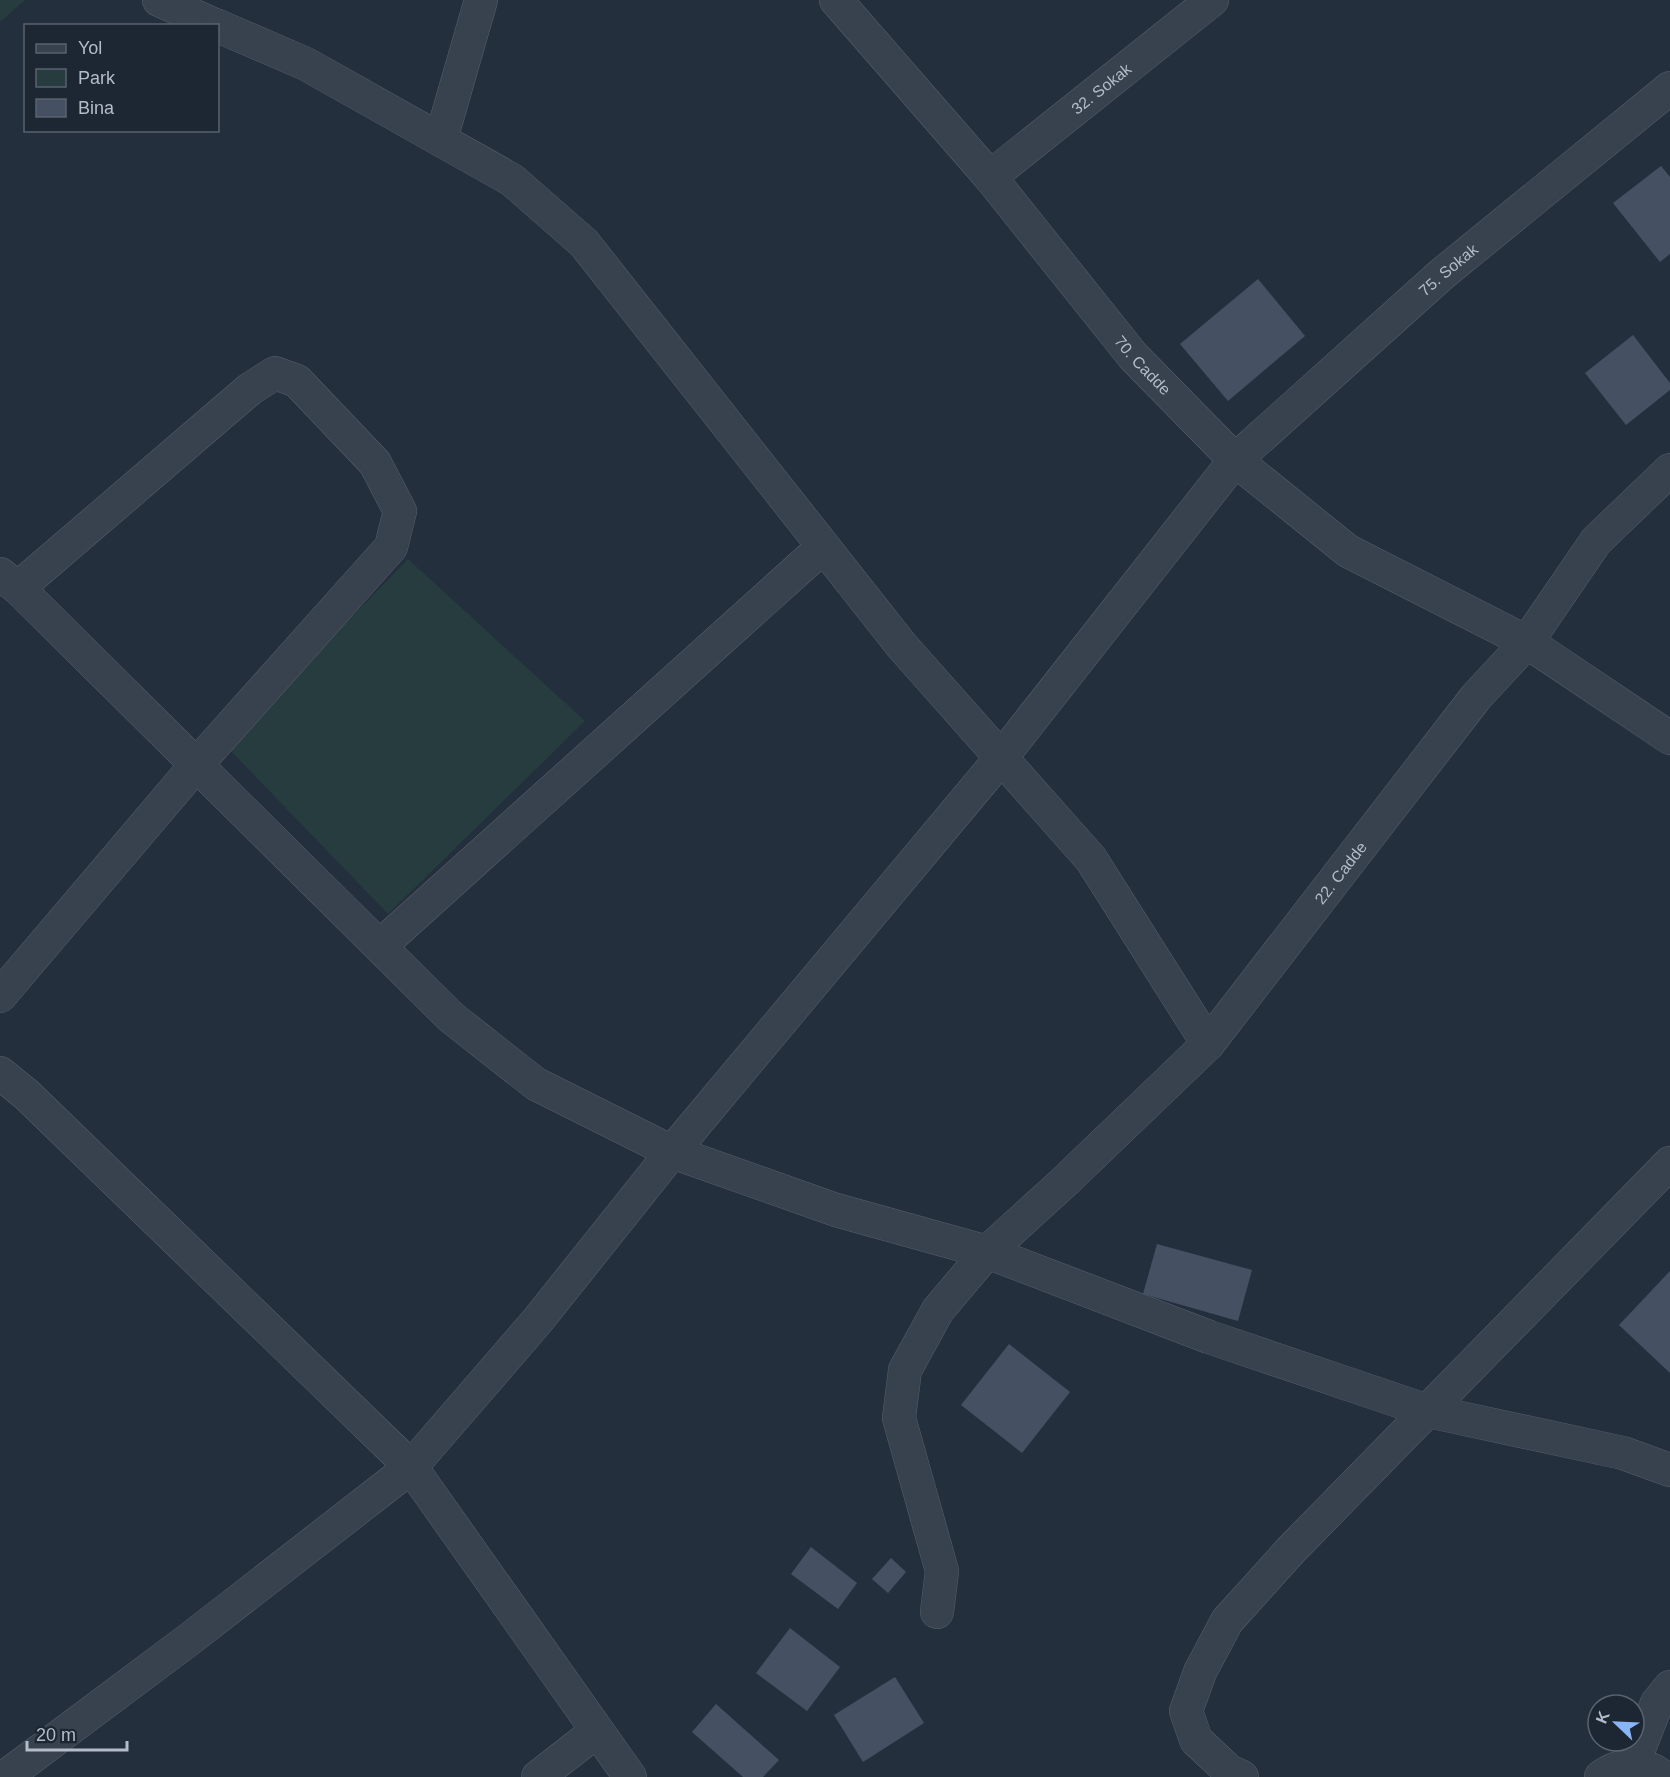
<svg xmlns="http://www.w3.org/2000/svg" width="1670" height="1777" font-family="Arial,sans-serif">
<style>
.green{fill:#263c3f}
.building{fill:#455162}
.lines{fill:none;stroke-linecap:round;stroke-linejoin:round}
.minor-casing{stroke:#565f6c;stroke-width:34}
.tertiary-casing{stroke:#565f6c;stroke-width:34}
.minor{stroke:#38414e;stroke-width:33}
.tertiary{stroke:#38414e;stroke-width:33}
.labels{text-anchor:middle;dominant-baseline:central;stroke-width:4.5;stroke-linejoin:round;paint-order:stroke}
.street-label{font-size:16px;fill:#b4bcc9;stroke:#1d2633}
</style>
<rect width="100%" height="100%" fill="#242f3e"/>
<g class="green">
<polygon points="0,0 25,0 0,22"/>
<polygon points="408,559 585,721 388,914 226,746"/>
</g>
<g class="building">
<polygon points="1661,166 1670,177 1670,254 1660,262 1613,203"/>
<polygon points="1258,279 1305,336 1228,401 1180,344"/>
<polygon points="1633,335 1670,383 1670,390 1626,425 1585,373"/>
<polygon points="1157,1244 1252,1270 1238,1321 1143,1294"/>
<polygon points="1670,1271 1670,1373 1619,1325"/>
<polygon points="1009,1344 1070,1392 1022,1453 961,1405"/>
<polygon points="811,1547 857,1583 838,1609 791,1574"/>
<polygon points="891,1558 906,1572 888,1593 872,1579"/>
<polygon points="790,1628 840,1667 807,1711 756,1673"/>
<polygon points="895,1677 924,1723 863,1762 834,1715"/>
<polygon points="716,1704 779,1760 763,1777 743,1777 692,1732"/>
</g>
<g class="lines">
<defs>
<g id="minor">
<polyline points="159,0 217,26"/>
<path id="s1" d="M836 0 990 177 1133 356 1235 460 1348 551 1527 642 1670 738"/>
<polyline points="218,26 306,64 512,180 584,243 902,646 1091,859 1208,1044"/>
<polyline points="441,139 481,0"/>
<path id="s2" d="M990 177 1212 0"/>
<polyline points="0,574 18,588 452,1018 536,1084 672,1152 836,1210 987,1252 1209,1337 1428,1411 1623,1453 1670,1470"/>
<polyline points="380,946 823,547"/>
<polyline points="0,996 197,764 391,547 400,511 375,463 297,381 275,373 250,389 18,588"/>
<polyline points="0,1073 27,1095 411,1467 630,1777"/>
<polyline points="937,1612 942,1571 899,1418 905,1370 938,1310 987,1252"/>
<polyline points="1633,1764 1657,1703 1670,1687"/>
<path id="s3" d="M5 1777 191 1638 411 1467 538 1320 672 1152 1001 758 1235 460 1442 274 1670 88"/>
<polyline points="538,1777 597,1731"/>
<polyline points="1242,1777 1229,1771 1196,1740 1186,1711 1200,1672 1227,1621 1291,1550 1670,1163"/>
<path d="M1601 1777C1619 1763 1644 1761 1663 1777"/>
</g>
<g id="tertiary">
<path id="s4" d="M987 1252 1062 1184 1208 1044 1476 697 1527 642 1596 541 1670 470"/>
</g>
</defs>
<use href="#minor" class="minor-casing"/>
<use href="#tertiary" class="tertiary-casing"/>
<use href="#minor" class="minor"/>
<use href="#tertiary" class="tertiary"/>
</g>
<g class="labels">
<g class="street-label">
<text stroke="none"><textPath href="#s2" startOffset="142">32. Sokak</textPath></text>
<text stroke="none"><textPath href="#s3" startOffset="2098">75. Sokak</textPath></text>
<text stroke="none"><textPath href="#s1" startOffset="477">70. Cadde</textPath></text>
<text stroke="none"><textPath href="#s4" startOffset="520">22. Cadde</textPath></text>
</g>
</g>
<rect x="24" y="24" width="195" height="108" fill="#1d2633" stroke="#59626f" stroke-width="1.5"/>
<rect x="36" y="44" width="30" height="9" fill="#38414e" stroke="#59626f" stroke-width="1.5"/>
<text x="78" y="54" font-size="18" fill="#b4bcc9">Yol</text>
<rect x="36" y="69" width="30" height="18" fill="#263c3f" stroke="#59626f" stroke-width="1.5"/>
<text x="78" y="84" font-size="18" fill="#b4bcc9">Park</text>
<rect x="36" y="99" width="30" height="18" fill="#455162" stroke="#59626f" stroke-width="1.5"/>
<text x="78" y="114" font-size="18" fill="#b4bcc9">Bina</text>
<g transform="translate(1616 1723) rotate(293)"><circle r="28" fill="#1d2633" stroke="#59626f" stroke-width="1.5"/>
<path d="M0-4.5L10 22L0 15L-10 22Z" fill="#8ab4f8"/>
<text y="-9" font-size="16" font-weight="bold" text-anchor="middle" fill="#b4bcc9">K</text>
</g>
<path d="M27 1741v9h100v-9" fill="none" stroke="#b4bcc9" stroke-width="3"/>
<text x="36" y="1741" font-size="18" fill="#b4bcc9" stroke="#1d2633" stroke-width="4.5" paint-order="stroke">20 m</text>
</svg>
